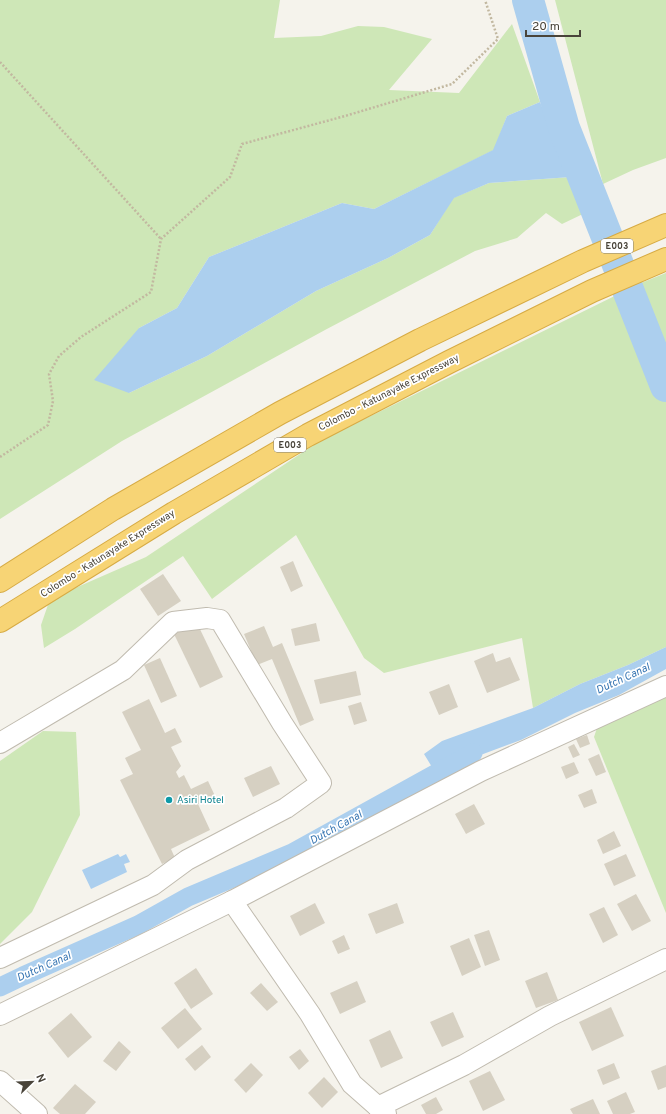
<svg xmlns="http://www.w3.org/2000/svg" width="666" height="1114" font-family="Overpass,sans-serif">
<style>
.green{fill:#cee7b7}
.water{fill:#accfee}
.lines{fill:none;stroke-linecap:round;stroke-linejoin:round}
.canal{stroke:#accfee;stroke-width:19}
.river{stroke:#accfee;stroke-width:32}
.building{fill:#d6d0c2}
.minor-casing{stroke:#c0bbaf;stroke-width:22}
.highway-casing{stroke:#d7ab44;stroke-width:24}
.path{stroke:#c2b8a0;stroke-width:2.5;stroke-dasharray:2 2;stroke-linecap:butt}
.minor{stroke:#fff;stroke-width:20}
.highway{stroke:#f7d475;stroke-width:22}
.culture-dot{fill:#0f9aa8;stroke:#fff;stroke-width:1.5}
.labels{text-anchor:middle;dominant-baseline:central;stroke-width:3.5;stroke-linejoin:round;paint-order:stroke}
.shield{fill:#fff;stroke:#807c75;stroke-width:1}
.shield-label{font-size:9px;font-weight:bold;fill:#49443a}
.street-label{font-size:10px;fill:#49443a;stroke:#fff}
.culture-label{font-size:10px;fill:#0d838f;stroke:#fff;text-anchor:start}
.water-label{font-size:11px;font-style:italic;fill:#3675b2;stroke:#fff}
</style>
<rect width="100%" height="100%" fill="#f5f3ec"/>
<g class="green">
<polygon points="0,0 280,0 274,38 321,36 358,26 384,27 432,39 389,90 459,93 512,24 540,102 507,116 494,150 374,209 342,203 209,257 177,308 139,328 129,393 207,356 316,291 388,258 430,235 453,198 489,183 571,177 585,213 562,224 546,213 517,238 475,251 325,330 122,441 0,519"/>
<polygon points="555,0 666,0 666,158 633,170 603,184"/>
<polygon points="666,273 666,647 628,665 580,684 533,708 522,638 384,673 364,658 296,535 212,599 183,556 75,629 44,648 41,625 50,599 146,557 318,442 641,283"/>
<polygon points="666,695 666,913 594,737 598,725"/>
<polygon points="43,731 76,732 80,815 32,912 0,944 0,761"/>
</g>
<g class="water">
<polygon points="540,102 571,177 489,183 454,198 430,235 388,258 316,291 207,356 129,393 94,380 139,328 177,308 209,257 342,203 374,209 493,150 507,116"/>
<polygon points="666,647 666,669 619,695 575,713 521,740 435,772 424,754 442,741 533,708 580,684 628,665"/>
<polygon points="118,854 120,857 126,854 130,862 124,864 127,872 91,889 82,870"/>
</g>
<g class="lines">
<polyline class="canal" points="0,987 23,976 138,925 188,897 292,853 473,753"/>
<polyline class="river" points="528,0 564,128 666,386"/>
</g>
<g class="building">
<polygon points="293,561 303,586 291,592 280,567"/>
<polygon points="163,574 181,601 158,616 140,589"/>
<polygon points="197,623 223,677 200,688 174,634"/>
<polygon points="316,623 320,641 295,646 291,629"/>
<polygon points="264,626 273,647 282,643 314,720 300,726 272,659 257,665 244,634"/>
<polygon points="493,653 496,662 510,657 520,680 487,693 474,661"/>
<polygon points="160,658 177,696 161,703 144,665"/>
<polygon points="356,671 361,695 320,704 314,680"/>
<polygon points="449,684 458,707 439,715 429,692"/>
<polygon points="149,699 165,733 175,728 182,742 171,747 181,766 176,772 179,778 184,775 191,789 208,781 215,796 198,804 210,830 171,849 175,858 162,864 120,780 133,774 125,758 141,750 122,712"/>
<polygon points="361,702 367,721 354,725 348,706"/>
<polygon points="587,735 590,744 580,748 576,739"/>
<polygon points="574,744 580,755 573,758 568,747"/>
<polygon points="599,754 606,772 596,776 588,759"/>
<polygon points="574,762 579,773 566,779 561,767"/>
<polygon points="271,766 280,784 253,797 244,778"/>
<polygon points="592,789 597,803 584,808 578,795"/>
<polygon points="474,804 485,824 466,834 455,814"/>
<polygon points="614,831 621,846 603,854 597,840"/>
<polygon points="626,854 636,876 614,886 604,864"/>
<polygon points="636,894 651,921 632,931 617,904"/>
<polygon points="315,903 325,923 300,936 290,916"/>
<polygon points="397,903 404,923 376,934 368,914"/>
<polygon points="604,907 618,935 603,943 589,914"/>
<polygon points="489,930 500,960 485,966 474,935"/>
<polygon points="344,935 350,949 338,954 332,941"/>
<polygon points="469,938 481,967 462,976 450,946"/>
<polygon points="196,968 213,994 191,1009 174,983"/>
<polygon points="547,972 558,1000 536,1008 525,981"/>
<polygon points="357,981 366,1002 340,1014 330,993"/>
<polygon points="261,983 278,1002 267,1011 250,993"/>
<polygon points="611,1007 624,1036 592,1051 579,1022"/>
<polygon points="185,1008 202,1029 178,1049 161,1028"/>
<polygon points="453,1012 464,1037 442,1047 430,1022"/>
<polygon points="71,1013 92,1037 68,1058 48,1033"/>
<polygon points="390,1030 403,1058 381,1068 369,1040"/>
<polygon points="119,1041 131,1052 116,1071 103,1061"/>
<polygon points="202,1045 211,1057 195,1071 185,1059"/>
<polygon points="300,1049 309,1061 299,1070 289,1057"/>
<polygon points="251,1063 263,1075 246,1093 234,1080"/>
<polygon points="614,1063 620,1078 603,1085 597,1070"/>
<polygon points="666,1065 666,1087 658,1090 651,1071"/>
<polygon points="490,1071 505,1100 483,1111 469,1081"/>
<polygon points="324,1077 338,1092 322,1108 308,1093"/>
<polygon points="75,1084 96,1102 85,1114 60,1114 53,1108"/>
<polygon points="626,1092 635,1112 630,1114 613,1114 607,1101"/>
<polygon points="436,1097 443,1110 436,1114 426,1114 421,1105"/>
<polygon points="593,1099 600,1114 573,1114 570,1109"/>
</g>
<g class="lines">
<defs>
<g id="minor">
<polyline points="0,743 123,670 173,622 207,618 220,620 282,723 321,783 286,808 187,860 153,885 0,958"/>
<polyline points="232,901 310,1014 352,1084 386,1114"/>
<polyline points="0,1015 232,901 481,771 666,686"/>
<polyline points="0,1081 37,1114"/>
<polyline points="378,1107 464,1065 550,1016 666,959"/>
</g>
<g id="highway">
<polyline points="0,581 113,509 280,413 420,340 583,261 666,225"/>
<polyline points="0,621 174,513 308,435 449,362 592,291 666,259"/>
</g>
</defs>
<use href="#minor" class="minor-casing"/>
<use href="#highway" class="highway-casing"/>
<g class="path">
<polyline points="0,62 161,239"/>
<polyline points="0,457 48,425 53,401 49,374 59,356 81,337 151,292 161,239 230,177 242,144 345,116 452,84 498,39 485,0"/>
</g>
<use href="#minor" class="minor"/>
<use href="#highway" class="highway"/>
</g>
<circle class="culture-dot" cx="169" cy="800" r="4"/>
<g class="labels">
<g class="shield">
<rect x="601" y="239" width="32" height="14" rx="3"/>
<rect x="274" y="438" width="32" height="14" rx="3"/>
</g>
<g class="shield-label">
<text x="617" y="246">E003</text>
<text x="290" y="445">E003</text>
</g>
<g class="street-label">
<text transform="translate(389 393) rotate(-27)">Colombo - Katunayake Expressway</text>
<text transform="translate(108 554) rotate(-32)">Colombo - Katunayake Expressway</text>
</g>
<g class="culture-label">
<text x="177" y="800">Asiri Hotel</text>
</g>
<g class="water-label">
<text transform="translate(623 679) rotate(-25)">Dutch Canal</text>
<text transform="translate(336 828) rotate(-29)">Dutch Canal</text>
<text transform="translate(44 967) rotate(-24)">Dutch Canal</text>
</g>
</g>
<g transform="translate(32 1082) rotate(67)" stroke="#ffffff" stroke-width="3" paint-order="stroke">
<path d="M0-3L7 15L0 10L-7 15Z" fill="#49443a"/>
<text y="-6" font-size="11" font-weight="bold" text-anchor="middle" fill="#49443a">N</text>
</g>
<path d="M526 30v6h54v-6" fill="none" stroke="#49443a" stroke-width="2"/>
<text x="532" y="30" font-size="12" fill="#49443a" stroke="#ffffff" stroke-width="3" paint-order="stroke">20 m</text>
</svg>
